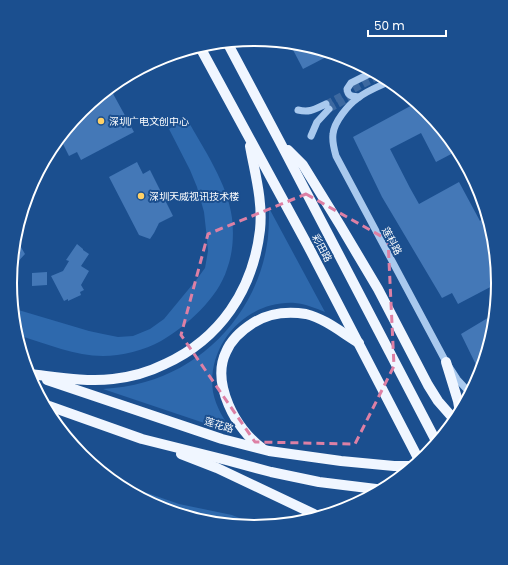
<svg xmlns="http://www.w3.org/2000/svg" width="508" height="565" font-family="Poppins,'Noto Sans SC',sans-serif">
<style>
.green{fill:#2e69ad}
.building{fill:#4478b7}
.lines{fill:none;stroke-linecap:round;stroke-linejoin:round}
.minor-tunnel{stroke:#3d69a0;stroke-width:7;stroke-dasharray:7 3.5;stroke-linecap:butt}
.minor{stroke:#a9c9ee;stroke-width:7}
.major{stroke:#f0f6ff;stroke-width:10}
.marked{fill:none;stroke:#dd80a5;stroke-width:3;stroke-dasharray:8 5;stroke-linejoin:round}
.poi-dot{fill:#ffd166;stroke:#1b4f8f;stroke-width:1.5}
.labels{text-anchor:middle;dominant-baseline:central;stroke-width:4;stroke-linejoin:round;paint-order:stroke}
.poi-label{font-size:10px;fill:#fff;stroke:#1b4f8f;text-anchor:start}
.street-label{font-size:10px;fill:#fff;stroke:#1b4f8f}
.rim{fill:none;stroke:#fff;stroke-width:2}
</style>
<rect width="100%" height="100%" fill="#1b4f8f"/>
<g class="green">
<path d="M187 119C203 148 228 184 232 218 234 234 233 253 227 269 218 298 187 326 161 341 145 350 121 356 103 356 75 356 47 344 21 336L15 309 89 331 103 334 118 337 133 336 150 329 164 319 197 279 205 268 208 251 206 230 204 212 197 187 190 170 169 129Z"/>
<path d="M269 208 325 312C315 308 306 304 295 303 247 300 206 344 213 392 216 407 224 420 233 432L225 430 103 389C117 388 131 386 145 382 206 365 254 313 266 250 269 236 269 222 269 208Z"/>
<polygon points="127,486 179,504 232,515 259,526 254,526 160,508"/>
</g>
<g class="building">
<polygon points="291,46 332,54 303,69"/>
<polygon points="111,90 134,132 81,160 77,152 69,156 61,140 82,110"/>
<polygon points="416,103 427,110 455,152 436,162 421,133 390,149 410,188 419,204 459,182 480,221 485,216 494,265 492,268 497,276 498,283 458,304 452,293 442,298 382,197 353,137"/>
<polygon points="137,162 143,174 150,170 173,216 159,223 154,233 150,239 139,235 109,177"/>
<polygon points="18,242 25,254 13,267 16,253"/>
<polygon points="77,244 83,249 83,250 89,254 81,266 89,271 81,285 84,290 80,292 81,295 68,301 68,299 64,301 51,276 63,271 69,261 66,260"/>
<polygon points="47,272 47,285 32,286 32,273"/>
<polygon points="491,316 490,321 480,373 461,334"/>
</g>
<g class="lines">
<g class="minor-tunnel">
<polyline points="326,104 377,77"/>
<polyline points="329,109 357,94"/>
</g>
<g class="minor">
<path d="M386 83C377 87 365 92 358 98 348 105 334 122 333 134 332 141 334 149 336 156L446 362 457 379 469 392"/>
<path d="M358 97C351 96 348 96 347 89L351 83 371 73"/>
<path d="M298 110C310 113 315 109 326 104"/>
<polyline points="311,136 317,122 329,109"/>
</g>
<g class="major">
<polyline points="228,44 280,142 436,441"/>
<polyline points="201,49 307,244 419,460"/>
<polyline points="288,150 303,165 340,225 378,289 428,385 438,401 452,417"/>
<polyline points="446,362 458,401 459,407"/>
<path d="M29 374C57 377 85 382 113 379 131 377 149 372 165 364 220 339 253 290 260 230 263 201 255 174 250 146"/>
<polyline points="47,380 222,439 269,451 341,461 394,466 410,466"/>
<polyline points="49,406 142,439 226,460 271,472 319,482 376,489"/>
<path d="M262 448C236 430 211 383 226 352 231 340 242 330 253 323 269 313 287 311 306 314 326 319 342 333 359 343"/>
<polyline points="181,454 217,468 314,514"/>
</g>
</g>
<path class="marked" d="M306 194 388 240 394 366 355 444 255 442 181 335 208 234Z"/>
<g class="poi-dot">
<circle cx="101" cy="121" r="4"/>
<circle cx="141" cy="196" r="4"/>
</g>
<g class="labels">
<g class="poi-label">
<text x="109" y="121">深圳广电文创中心</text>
<text x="149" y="196">深圳天威视讯技术楼</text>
</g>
<g class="street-label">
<text transform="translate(392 241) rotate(62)">莲科路</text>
<text transform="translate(322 248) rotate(62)">彩田路</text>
<text transform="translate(219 425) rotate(17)">莲花路</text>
</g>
</g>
<path d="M0 0H508V565H0ZM17 283a237 237 0 1 1 474 0a237 237 0 1 1-474 0Z" fill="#1b4f8f" fill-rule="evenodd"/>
<path class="rim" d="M17 283a237 237 0 1 1 474 0a237 237 0 1 1-474 0Z"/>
<path d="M368 30v6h78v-6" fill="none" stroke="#ffffff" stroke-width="2"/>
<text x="374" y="30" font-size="12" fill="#ffffff" stroke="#1b4f8f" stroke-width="3" paint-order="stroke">50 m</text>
</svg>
